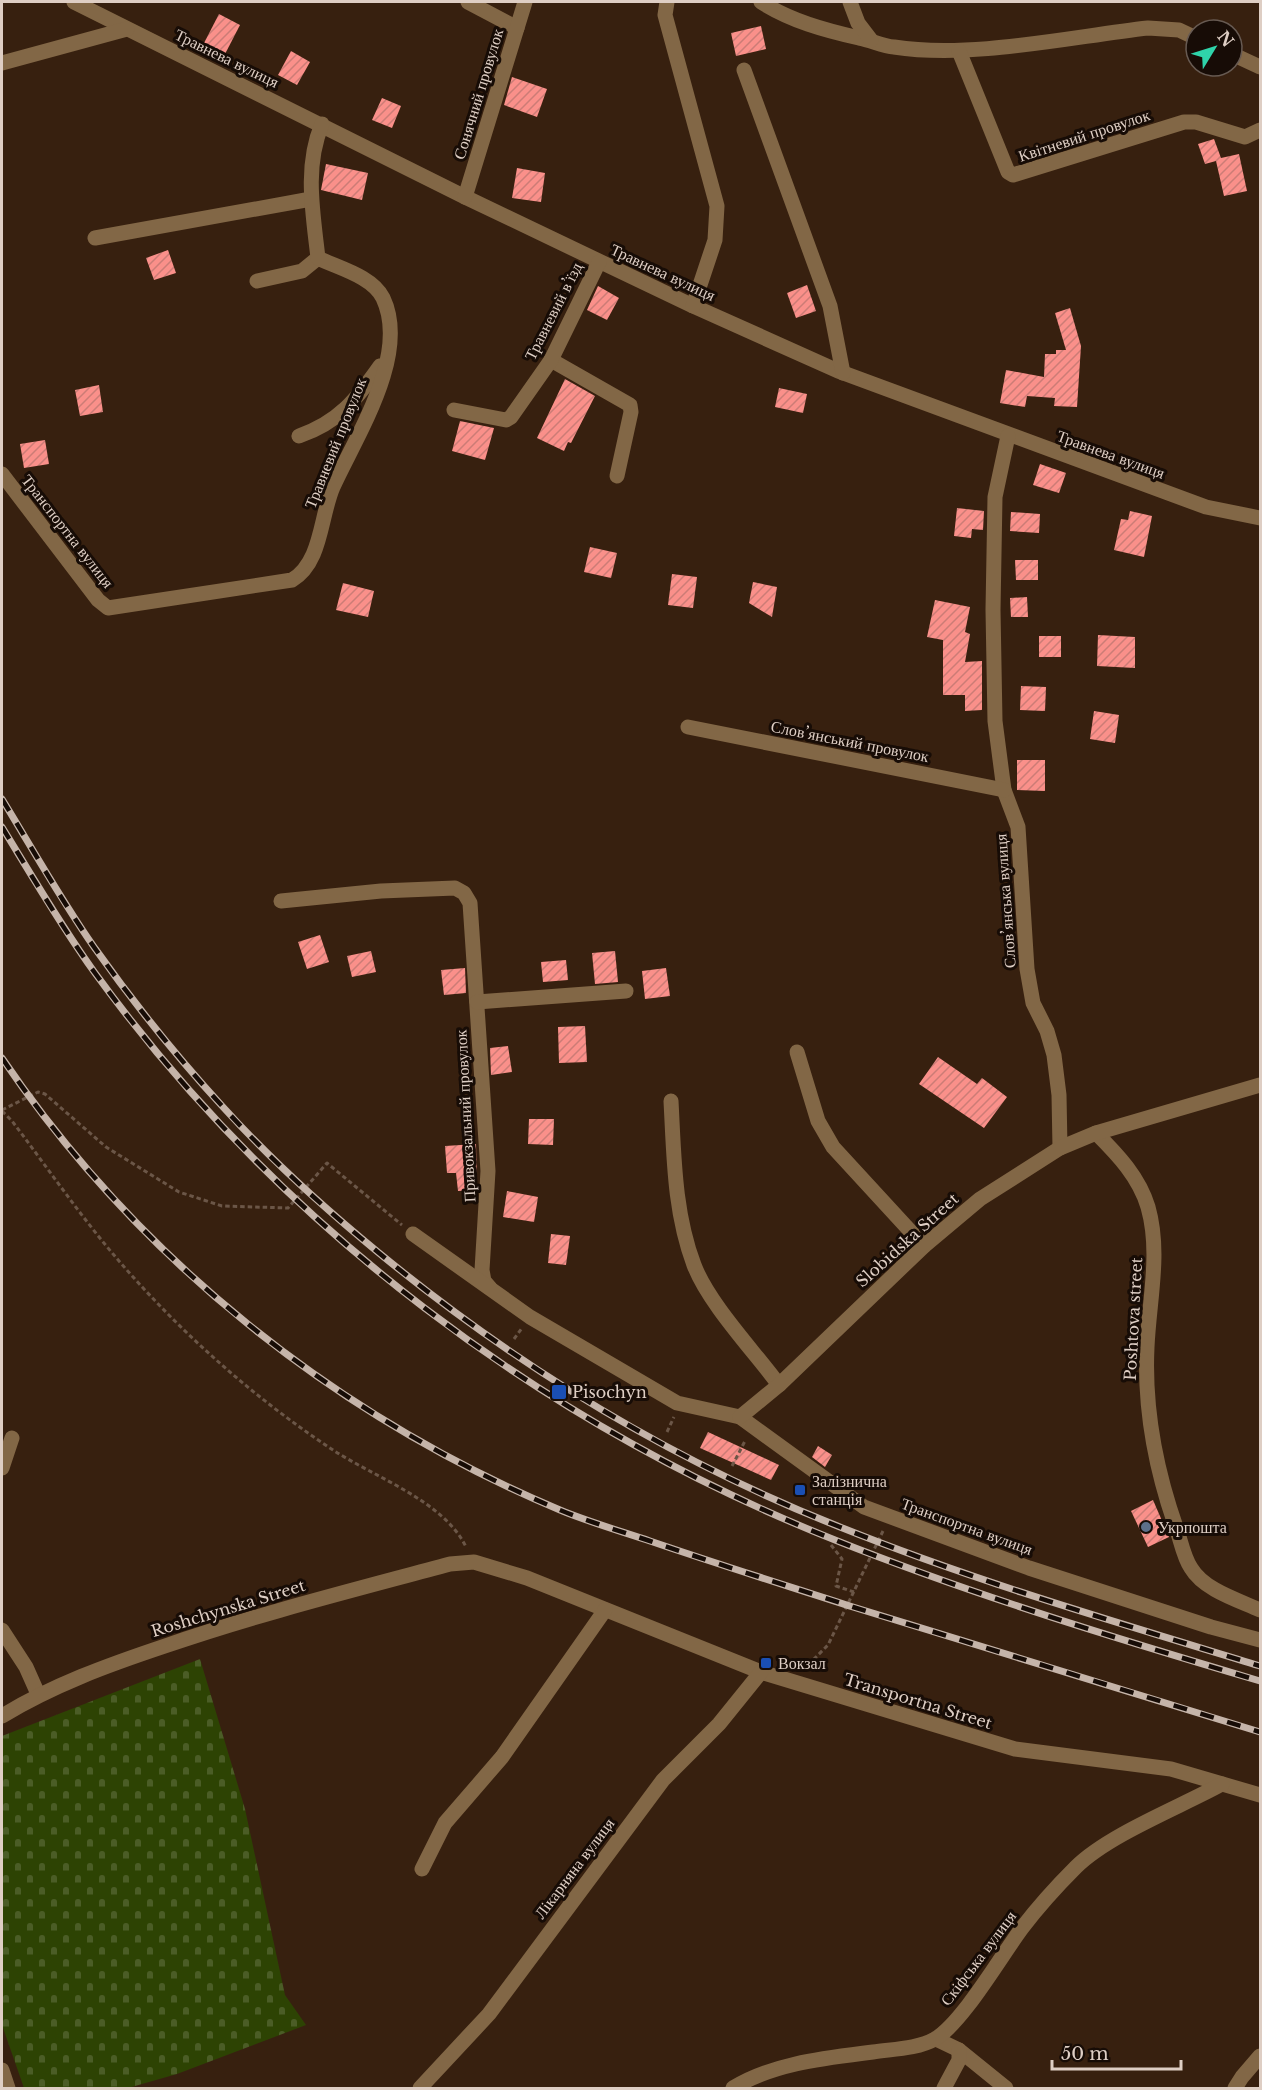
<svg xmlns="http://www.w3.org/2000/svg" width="1262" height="2090" font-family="'Libre Baskerville',serif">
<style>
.cemetery{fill:url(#cemetery-stones)}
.building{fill:url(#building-hatch)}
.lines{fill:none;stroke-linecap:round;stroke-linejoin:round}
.path{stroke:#6b5647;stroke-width:3;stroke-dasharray:4.5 3;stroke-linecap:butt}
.minor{stroke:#826746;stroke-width:15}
.rail-casing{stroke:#c5b4a9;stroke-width:7}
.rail{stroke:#170c06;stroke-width:4.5;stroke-dasharray:14;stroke-linecap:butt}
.transit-dot{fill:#1a4fb4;stroke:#170c06;stroke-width:2}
.service-dot{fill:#5c6f8a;stroke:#170c06;stroke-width:2}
.labels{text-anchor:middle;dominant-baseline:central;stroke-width:6;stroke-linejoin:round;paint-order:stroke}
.street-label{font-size:16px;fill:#decec4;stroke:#170c06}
.poi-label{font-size:16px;fill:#decec4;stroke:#170c06;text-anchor:start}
</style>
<defs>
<pattern id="cemetery-stones" width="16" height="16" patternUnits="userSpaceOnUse" patternTransform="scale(1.5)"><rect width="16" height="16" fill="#2d4303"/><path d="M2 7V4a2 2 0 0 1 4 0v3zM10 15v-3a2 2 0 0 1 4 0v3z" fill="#4b5d26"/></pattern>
<pattern id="building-hatch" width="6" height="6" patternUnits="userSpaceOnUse" patternTransform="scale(1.5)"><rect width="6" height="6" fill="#fa908a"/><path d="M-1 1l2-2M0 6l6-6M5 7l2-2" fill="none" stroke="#cc7c76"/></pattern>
</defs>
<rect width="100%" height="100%" fill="#37200f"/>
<polygon class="cemetery" points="200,1659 245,1809 285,1995 306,2025 177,2074 128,2088 24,2088 2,2025 2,1736"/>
<g class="building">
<polygon points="219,14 240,25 224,56 203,45"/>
<polygon points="761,26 766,49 736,56 731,33"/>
<polygon points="291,51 310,62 297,85 278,75"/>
<polygon points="512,77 547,89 537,117 504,105"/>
<polygon points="382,98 401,106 392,128 372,120"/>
<polygon points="1214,139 1221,158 1239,154 1247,191 1224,196 1216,161 1205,164 1198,144"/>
<polygon points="326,164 368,173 362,200 321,190"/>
<polygon points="517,168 545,173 541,202 512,198"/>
<polygon points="168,250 176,273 154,280 146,258"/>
<polygon points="807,285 816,311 796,318 787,293"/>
<polygon points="598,286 619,298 607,320 587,310"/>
<polygon points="1070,308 1081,346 1077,407 1054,406 1055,398 1027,396 1025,407 1000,403 1006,370 1044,377 1045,354 1056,354 1056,350 1066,350 1055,313"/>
<polygon points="565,379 595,396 571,443 568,442 564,451 537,438"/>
<polygon points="99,385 103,412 80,416 75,390"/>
<polygon points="779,388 807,394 803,413 775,407"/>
<polygon points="460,421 494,428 485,460 452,451"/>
<polygon points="45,440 49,464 24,468 20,444"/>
<polygon points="1040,464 1066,473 1059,493 1033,485"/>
<polygon points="957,508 984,511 983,530 972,529 971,538 954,536"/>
<polygon points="1130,511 1152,516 1144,557 1114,550 1121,519 1128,520"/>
<polygon points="1011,512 1040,514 1039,533 1010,531"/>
<polygon points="590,547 617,553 611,578 584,572"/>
<polygon points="1015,560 1038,560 1038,580 1016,580"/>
<polygon points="672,574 697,577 693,608 668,605"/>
<polygon points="753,582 777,587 772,617 749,603"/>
<polygon points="343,583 374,591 368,617 336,610"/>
<polygon points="1027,597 1028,617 1011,617 1010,598"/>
<polygon points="935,600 970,607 965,632 970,634 965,662 982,661 982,710 965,711 965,695 943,695 943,640 927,637"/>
<polygon points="1098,635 1135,637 1135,668 1097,666"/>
<rect x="1039" y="636" width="22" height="21"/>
<polygon points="1021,686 1046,687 1045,711 1020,710"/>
<polygon points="1094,711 1119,715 1115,743 1090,739"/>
<polygon points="1017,760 1045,760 1045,791 1017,790"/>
<polygon points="320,935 329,962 307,969 298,942"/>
<polygon points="371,951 376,972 352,977 347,956"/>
<polygon points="615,951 618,982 595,984 592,953"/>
<polygon points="566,960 568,980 543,982 541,962"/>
<polygon points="465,968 466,993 444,995 441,970"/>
<polygon points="666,968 670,996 645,999 642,971"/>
<polygon points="585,1026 587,1062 559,1063 558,1027"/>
<polygon points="508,1046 512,1072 491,1075 490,1048"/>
<polygon points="938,1057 977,1084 982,1078 1007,1097 984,1128 919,1084"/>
<polygon points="529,1119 554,1119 553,1145 528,1144"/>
<polygon points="476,1144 477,1190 458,1191 456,1173 447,1173 445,1146"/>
<polygon points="507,1191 538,1197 534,1222 503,1217"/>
<polygon points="551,1234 570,1236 566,1265 548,1263"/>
<polygon points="708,1432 779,1465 771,1480 700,1448"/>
<polygon points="818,1446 832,1455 825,1467 812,1457"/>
<polygon points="1153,1500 1169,1537 1148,1547 1131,1511"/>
</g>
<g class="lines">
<g class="path">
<polyline points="2,1110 38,1092 45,1094 106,1147 179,1192 222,1206 288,1208 327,1163 402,1225"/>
<path d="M2 1111 12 1121C47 1167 81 1217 119 1261 181 1333 254 1398 333 1450 374 1477 444 1501 466 1547"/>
<polyline points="514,1339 522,1328"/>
<polyline points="667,1432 674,1417"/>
<polyline points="732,1466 745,1441"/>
<polyline points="831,1545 842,1559 836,1586 854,1592"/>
<polyline points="803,1670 828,1645 883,1531"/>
</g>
<g class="minor">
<polyline points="74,2 465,197 693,306 838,371 1206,507 1260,518"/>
<polyline points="468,2 517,28"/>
<polyline points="667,2 665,15 717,206 715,240 693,306"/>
<path d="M761 2C791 21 824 30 859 38 871 40 882 46 894 47 971 59 1069 37 1148 28L1179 30 1196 38"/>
<polyline points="850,2 858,23 871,40"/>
<polyline points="959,51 1008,172 1013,175 1184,122 1196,122 1245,137 1260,130"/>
<polyline points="1232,54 1260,67"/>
<polyline points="2,63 127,29"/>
<polyline points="744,70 830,306 843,373"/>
<polyline points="465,197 525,2"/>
<polyline points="95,238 311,199"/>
<polyline points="257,281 302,271 318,258"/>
<polyline points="551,360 630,405 631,412 617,476"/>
<polyline points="454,410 506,420 511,417 551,360 599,262"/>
<path d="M299 436C339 422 356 400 380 366"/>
<polyline points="1008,436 995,497 993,610 995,721 1004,790 1018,827 1027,969 1033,1003 1047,1031 1054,1055 1059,1095 1060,1148"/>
<path d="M2 474 98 600 108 608 292 580C322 562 320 517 333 487 356 436 410 355 383 298 372 276 338 268 318 258 313 213 304 167 322 124"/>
<polyline points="688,727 1004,790"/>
<polyline points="281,901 381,891 455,888 464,893 470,903 488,1171 482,1270 484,1281 490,1288"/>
<polyline points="477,1002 626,991"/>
<polyline points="797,1052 818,1121 833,1147 924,1246"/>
<path d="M671 1101C674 1156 674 1212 694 1265 709 1304 754 1351 779 1385"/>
<path d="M1096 1133C1118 1155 1139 1177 1148 1207 1161 1253 1149 1300 1147 1347 1144 1409 1156 1471 1177 1530 1181 1542 1184 1558 1191 1568 1204 1590 1238 1600 1260 1610"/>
<polyline points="413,1234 530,1317 677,1403 740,1417 864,1507 1029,1568 1211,1627 1260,1640"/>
<polyline points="740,1417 779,1385 924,1246 980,1199 1060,1148 1096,1133 1260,1085"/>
<polyline points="2,1468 12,1438"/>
<polyline points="2,1630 26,1667 38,1694"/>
<path d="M2 1716C53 1685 108 1665 165 1646 258 1614 354 1590 450 1564L474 1562 527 1578 761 1672 1015 1749 1171 1769 1260 1795"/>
<polyline points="422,1869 445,1823 502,1757 605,1610"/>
<polyline points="936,2039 959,2050 1006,2088"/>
<polyline points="2,2070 8,2088"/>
<polyline points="420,2088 489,2014 663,1780 719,1724 761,1672"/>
<path d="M733 2088C774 2063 826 2058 873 2052 893 2049 917 2049 935 2039 963 2022 1001 1956 1022 1928 1038 1907 1057 1886 1076 1867 1108 1835 1180 1807 1222 1784"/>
<polyline points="944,2088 959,2060 959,2050"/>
<polyline points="1235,2088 1242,2077 1260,2056"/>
</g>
<defs>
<g id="rail">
<path d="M2 799C32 848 61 900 94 947 133 1002 177 1057 223 1107 271 1160 324 1208 379 1253 518 1367 673 1461 840 1527 977 1582 1119 1623 1260 1666"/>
<path d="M2 827C32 876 61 926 95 973 280 1227 543 1424 835 1540 973 1595 1118 1639 1260 1681"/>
<path d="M2 1058C138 1259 336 1416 560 1510 589 1522 620 1531 650 1541 717 1564 785 1585 853 1607 989 1649 1125 1690 1260 1732"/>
</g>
</defs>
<use href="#rail" class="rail-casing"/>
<use href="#rail" class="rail"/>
</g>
<g class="transit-dot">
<rect x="551" y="1384" width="16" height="16" rx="3"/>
<rect x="794" y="1484" width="12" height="12" rx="3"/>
<rect x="760" y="1657" width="12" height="12" rx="3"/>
</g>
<circle class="service-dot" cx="1146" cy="1527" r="6"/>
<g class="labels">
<g class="street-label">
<text transform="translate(227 58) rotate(26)">Травнева вулиця</text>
<text transform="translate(478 94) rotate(-73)">Сонячний провулок</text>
<text transform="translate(1084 135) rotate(-18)">Квітневий провулок</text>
<text transform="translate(663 272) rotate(25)">Травнева вулиця</text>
<text transform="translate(553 311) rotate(-63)">Травневий в’їзд</text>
<text transform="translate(335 443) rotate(-68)">Травневий провулок</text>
<text transform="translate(1111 454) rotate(20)">Травнева вулиця</text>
<text transform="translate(68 531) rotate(52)">Транспортна вулиця</text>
<text transform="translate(850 741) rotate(11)">Слов’янський провулок</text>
<text transform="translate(1005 901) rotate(-94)">Слов’янська вулиця</text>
<text transform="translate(465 1116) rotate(-93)">Привокзальний провулок</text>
<text transform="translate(907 1240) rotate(-42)">Slobidska Street</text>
<text transform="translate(1133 1319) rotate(-87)">Poshtova street</text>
<text transform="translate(967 1526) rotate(20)">Транспортна вулиця</text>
<text transform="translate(228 1608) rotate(-17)">Roshchynska Street</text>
<text transform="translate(918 1701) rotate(17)">Transportna Street</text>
<text transform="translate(574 1868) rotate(-53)">Лікарняна вулиця</text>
<text transform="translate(978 1958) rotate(-53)">Скіфська вулиця</text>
</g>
<g class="poi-label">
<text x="572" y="1392">Pisochyn</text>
<text x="812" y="1481">Залізнична<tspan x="812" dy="18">станція</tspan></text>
<text x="1158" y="1527">Укрпошта</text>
<text x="778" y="1663">Вокзал</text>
</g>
</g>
<rect width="1262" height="2090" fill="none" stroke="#decec4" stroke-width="6"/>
<g transform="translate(1214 48) rotate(52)"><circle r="28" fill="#170c06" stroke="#675a52" stroke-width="1.5"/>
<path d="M0-4.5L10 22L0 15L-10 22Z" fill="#2fd4aa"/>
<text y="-9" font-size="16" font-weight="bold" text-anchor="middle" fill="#decec4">N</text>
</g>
<path d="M1052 2060v9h129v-9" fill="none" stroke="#decec4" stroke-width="3"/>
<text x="1061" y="2060" font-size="18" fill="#decec4" stroke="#170c06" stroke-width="4.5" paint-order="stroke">50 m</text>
</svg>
